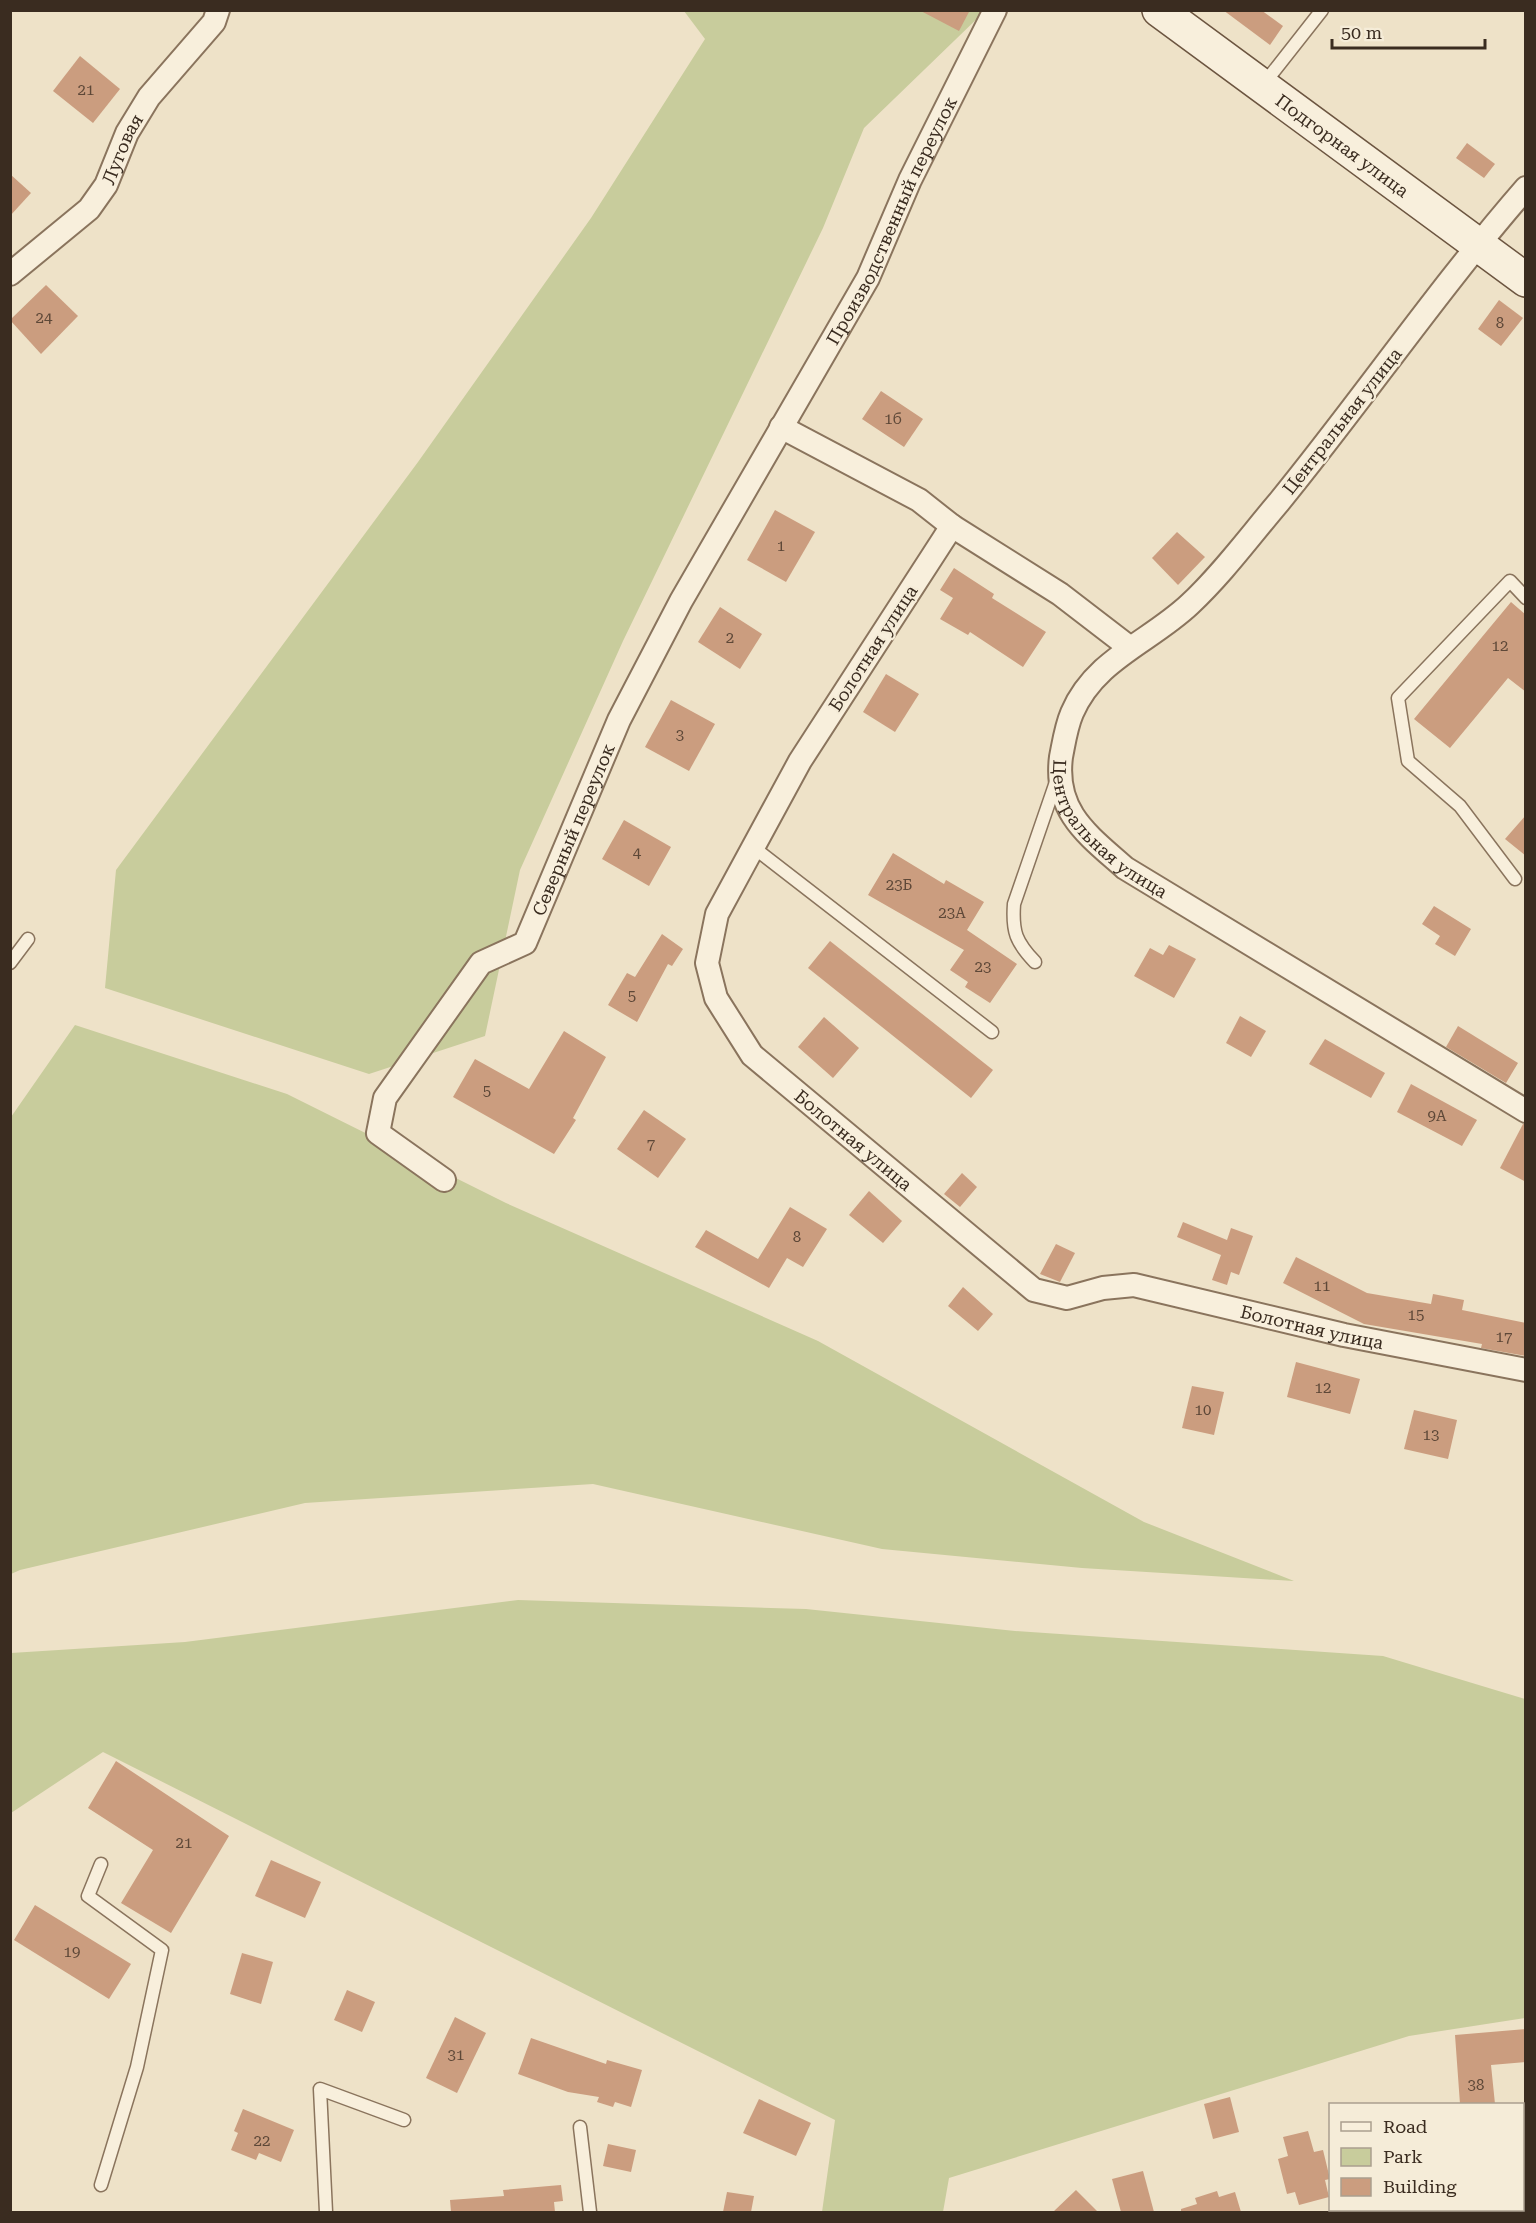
<svg xmlns="http://www.w3.org/2000/svg" width="1536" height="2223" font-family="'Roboto Serif',serif">
<style>
.green{fill:#c8cc9c}
.building{fill:#cb9d7f}
.lines{fill:none;stroke-linecap:round;stroke-linejoin:round}
.lane-casing{stroke:#8a745d;stroke-width:15}
.street-casing{stroke:#8a745d;stroke-width:26}
.secondary-casing{stroke:#6c5540;stroke-width:36}
.lane{stroke:#f8efdc;stroke-width:12}
.street{stroke:#f8efdc;stroke-width:22}
.secondary{stroke:#f8efdc;stroke-width:33}
.labels{text-anchor:middle;dominant-baseline:central;stroke-width:4.5;stroke-linejoin:round;paint-order:stroke}
.number-label{font-size:15px;fill:#5e4838}
.street-label{font-size:18px;fill:#3a2c20;stroke:#f5ecd8}
</style>
<rect width="100%" height="100%" fill="#eee2c8"/>
<g class="green">
<polygon points="684,11 985,11 864,128 823,228 623,641 520,870 485,1036 369,1074 105,988 116,870 418,462 591,218 705,39"/>
<polygon points="75,1025 287,1094 506,1203 818,1341 1144,1522 1294,1581 1082,1568 882,1549 593,1484 305,1503 20,1570 11,1574 11,1117"/>
<polygon points="518,1600 806,1609 1015,1631 1383,1656 1525,1699 1525,2018 1409,2036 949,2178 943,2212 822,2212 835,2120 103,1752 11,1813 11,1653 185,1642"/>
</g>
<g class="building">
<polygon points="919,10 970,10 959,31"/>
<polygon points="1223,10 1261,10 1283,26 1270,45"/>
<polygon points="80,56 120,89 93,123 53,91"/>
<polygon points="1467,143 1495,164 1484,178 1456,158"/>
<polygon points="10,174 31,193 10,216"/>
<polygon points="46,285 78,316 41,354 10,320"/>
<polygon points="1499,300 1523,318 1501,346 1478,329"/>
<polygon points="881,391 923,419 904,447 862,419"/>
<polygon points="775,510 815,532 786,582 747,560"/>
<polygon points="1177,532 1205,557 1178,585 1152,558"/>
<polygon points="954,568 994,594 992,598 1046,632 1023,667 970,632 968,635 940,619 953,598 940,590"/>
<polygon points="1511,602 1526,615 1526,692 1508,678 1450,748 1414,719"/>
<polygon points="720,607 762,634 740,669 698,642"/>
<polygon points="886,674 919,694 895,732 863,712"/>
<polygon points="671,700 715,724 689,771 645,747"/>
<polygon points="1526,815 1526,856 1505,839"/>
<polygon points="624,820 671,847 649,886 602,859"/>
<polygon points="893,853 944,884 946,880 984,902 967,930 1017,964 990,1003 965,987 968,982 950,970 964,950 868,895"/>
<polygon points="1434,906 1471,929 1455,956 1435,944 1440,936 1422,924"/>
<polygon points="662,934 683,949 672,966 668,964 637,1022 608,1005 627,973 635,977"/>
<polygon points="830,941 993,1070 971,1098 808,968"/>
<polygon points="1169,945 1196,959 1174,998 1134,976 1150,948 1163,955"/>
<polygon points="1240,1016 1266,1031 1251,1057 1226,1043"/>
<polygon points="824,1017 859,1048 833,1078 798,1047"/>
<polygon points="1458,1026 1518,1063 1506,1083 1446,1047"/>
<polygon points="564,1031 606,1057 573,1118 576,1120 554,1154 453,1097 475,1059 529,1089"/>
<polygon points="1325,1039 1385,1073 1371,1098 1309,1064"/>
<polygon points="1411,1084 1477,1120 1462,1146 1397,1112"/>
<polygon points="644,1110 686,1139 658,1178 617,1149"/>
<polygon points="1523,1124 1526,1124 1526,1182 1500,1168"/>
<polygon points="962,1173 977,1187 960,1207 944,1194"/>
<polygon points="869,1191 902,1221 883,1243 849,1215"/>
<polygon points="790,1207 827,1229 803,1267 787,1258 769,1288 695,1247 706,1230 758,1259"/>
<polygon points="1183,1222 1227,1240 1231,1228 1253,1236 1239,1275 1231,1272 1227,1285 1212,1280 1221,1255 1177,1237"/>
<polygon points="1056,1244 1075,1253 1060,1282 1040,1274"/>
<polygon points="1296,1257 1367,1293 1431,1304 1433,1294 1464,1300 1462,1310 1526,1323 1526,1356 1481,1348 1482,1344 1364,1324 1283,1283"/>
<polygon points="963,1287 993,1314 978,1331 948,1306"/>
<polygon points="1296,1362 1360,1379 1350,1414 1287,1397"/>
<polygon points="1192,1386 1224,1392 1214,1435 1182,1428"/>
<polygon points="1414,1410 1457,1420 1448,1459 1404,1449"/>
<polygon points="116,1761 229,1836 171,1933 121,1903 153,1850 88,1808"/>
<polygon points="271,1860 321,1882 305,1918 255,1896"/>
<polygon points="35,1905 131,1964 109,1999 14,1940"/>
<polygon points="242,1953 273,1962 261,2004 230,1994"/>
<polygon points="347,1990 375,2002 362,2032 334,2020"/>
<polygon points="455,2017 486,2033 457,2093 426,2078"/>
<polygon points="1526,2029 1526,2062 1491,2065 1495,2104 1460,2104 1455,2035"/>
<polygon points="531,2038 606,2064 607,2060 642,2070 631,2107 615,2102 613,2107 597,2102 599,2097 568,2092 518,2074"/>
<polygon points="1230,2097 1239,2132 1213,2139 1204,2104"/>
<polygon points="759,2099 811,2123 796,2156 743,2133"/>
<polygon points="243,2109 294,2130 281,2162 259,2153 256,2160 231,2150 238,2133 234,2131"/>
<polygon points="1308,2131 1314,2152 1323,2150 1330,2179 1325,2180 1329,2197 1299,2205 1295,2192 1287,2194 1278,2159 1288,2156 1283,2137"/>
<polygon points="608,2144 636,2150 631,2172 603,2166"/>
<polygon points="1143,2171 1154,2212 1121,2212 1112,2179"/>
<polygon points="561,2185 563,2201 554,2202 555,2212 451,2212 450,2200 504,2196 503,2190"/>
<polygon points="1076,2190 1098,2212 1053,2212"/>
<polygon points="1217,2191 1219,2197 1235,2192 1241,2212 1181,2212 1181,2209 1197,2204 1195,2198"/>
<polygon points="727,2192 754,2196 751,2212 723,2212"/>
</g>
<g class="lines">
<defs>
<g id="lane">
<polyline points="1263,85 1322,10"/>
<polyline points="753,847 992,1032"/>
<polyline points="1515,879 1460,806 1408,761 1398,698 1510,581 1526,598"/>
<path d="M1035 962C1016 942 1012 932 1014 904L1056 782"/>
<polyline points="10,963 28,939"/>
<polyline points="580,2127 590,2212"/>
<polyline points="101,2185 137,2067 162,1950 88,1896 101,1864"/>
<polyline points="326,2212 320,2089 404,2120"/>
</g>
<g id="street">
<path id="s1" d="M1526 188C1438 289 1363 399 1279 502 1250 536 1223 573 1190 604 1150 642 1095 659 1072 713 1066 727 1064 742 1061 757 1054 812 1088 835 1125 868L1526 1111"/>
<path id="s2" d="M10 274 89 209 106 185 127 133 149 97 214 22 218 10"/>
<polyline points="781,427 919,500 952,526 1060,594 1129,647"/>
<path id="s3" d="M952 526 800 761 717 914 707 963 716 998 752 1055 1034 1290 1067 1298 1103 1288 1134 1285 1344 1335 1526 1370"/>
<path id="s4" d="M444 1180 378 1133 385 1098 481 963 525 943 619 720 681 601 868 278 910 180 995 10"/>
</g>
<g id="secondary">
<path id="s5" d="M1159 10 1526 280"/>
</g>
</defs>
<use href="#lane" class="lane-casing"/>
<use href="#street" class="street-casing"/>
<use href="#secondary" class="secondary-casing"/>
<use href="#lane" class="lane"/>
<use href="#street" class="street"/>
<use href="#secondary" class="secondary"/>
</g>
<g class="labels">
<g class="number-label">
<text x="86" y="90">21</text>
<text x="44" y="318">24</text>
<text x="1500" y="323">8</text>
<text x="893" y="419">1б</text>
<text x="781" y="546">1</text>
<text x="730" y="638">2</text>
<text x="1500" y="646">12</text>
<text x="680" y="735">3</text>
<text x="637" y="853">4</text>
<text x="899" y="885">23Б</text>
<text x="952" y="913">23А</text>
<text x="983" y="967">23</text>
<text x="632" y="996">5</text>
<text x="487" y="1091">5</text>
<text x="1437" y="1116">9А</text>
<text x="651" y="1144">7</text>
<text x="797" y="1237">8</text>
<text x="1322" y="1286">11</text>
<text x="1416" y="1315">15</text>
<text x="1504" y="1337">17</text>
<text x="1323" y="1388">12</text>
<text x="1203" y="1410">10</text>
<text x="1431" y="1435">13</text>
<text x="184" y="1843">21</text>
<text x="72" y="1952">19</text>
<text x="456" y="2055">31</text>
<text x="1476" y="2085">38</text>
<text x="262" y="2141">22</text>
</g>
<g class="street-label">
<text stroke="none"><textPath href="#s5" startOffset="228">Подгорная улица</textPath></text>
<text stroke="none"><textPath href="#s2" startOffset="171">Луговая</textPath></text>
<text stroke="none"><textPath href="#s4" startOffset="1142">Производственный переулок</textPath></text>
<text transform="translate(1342 421) rotate(-52)">Центральная улица</text>
<text transform="translate(873 648) rotate(-57)">Болотная улица</text>
<text stroke="none"><textPath href="#s1" startOffset="836">Центральная улица</textPath></text>
<text stroke="none"><textPath href="#s4" startOffset="454">Северный переулок</textPath></text>
<text stroke="none"><textPath href="#s3" startOffset="740">Болотная улица</textPath></text>
<text stroke="none"><textPath href="#s3" startOffset="1260">Болотная улица</textPath></text>
</g>
</g>
<rect width="1536" height="2223" fill="none" stroke="#3a2c20" stroke-width="24"/>
<rect x="1329" y="2103" width="195" height="108" fill="#f5ecd8" stroke="#aa9f8e" stroke-width="1.5"/>
<rect x="1341" y="2122" width="30" height="9" fill="#f8efdc" stroke="#aa9f8e" stroke-width="1.5"/>
<text x="1383" y="2133" font-size="18" fill="#3a2c20">Road</text>
<rect x="1341" y="2148" width="30" height="18" fill="#c8cc9c" stroke="#aa9f8e" stroke-width="1.5"/>
<text x="1383" y="2163" font-size="18" fill="#3a2c20">Park</text>
<rect x="1341" y="2178" width="30" height="18" fill="#cb9d7f" stroke="#aa9f8e" stroke-width="1.5"/>
<text x="1383" y="2193" font-size="18" fill="#3a2c20">Building</text>
<path d="M1332 39v9h153v-9" fill="none" stroke="#3a2c20" stroke-width="3"/>
<text x="1341" y="39" font-size="18" fill="#3a2c20" stroke="#f5ecd8" stroke-width="4.5" paint-order="stroke">50 m</text>
</svg>
